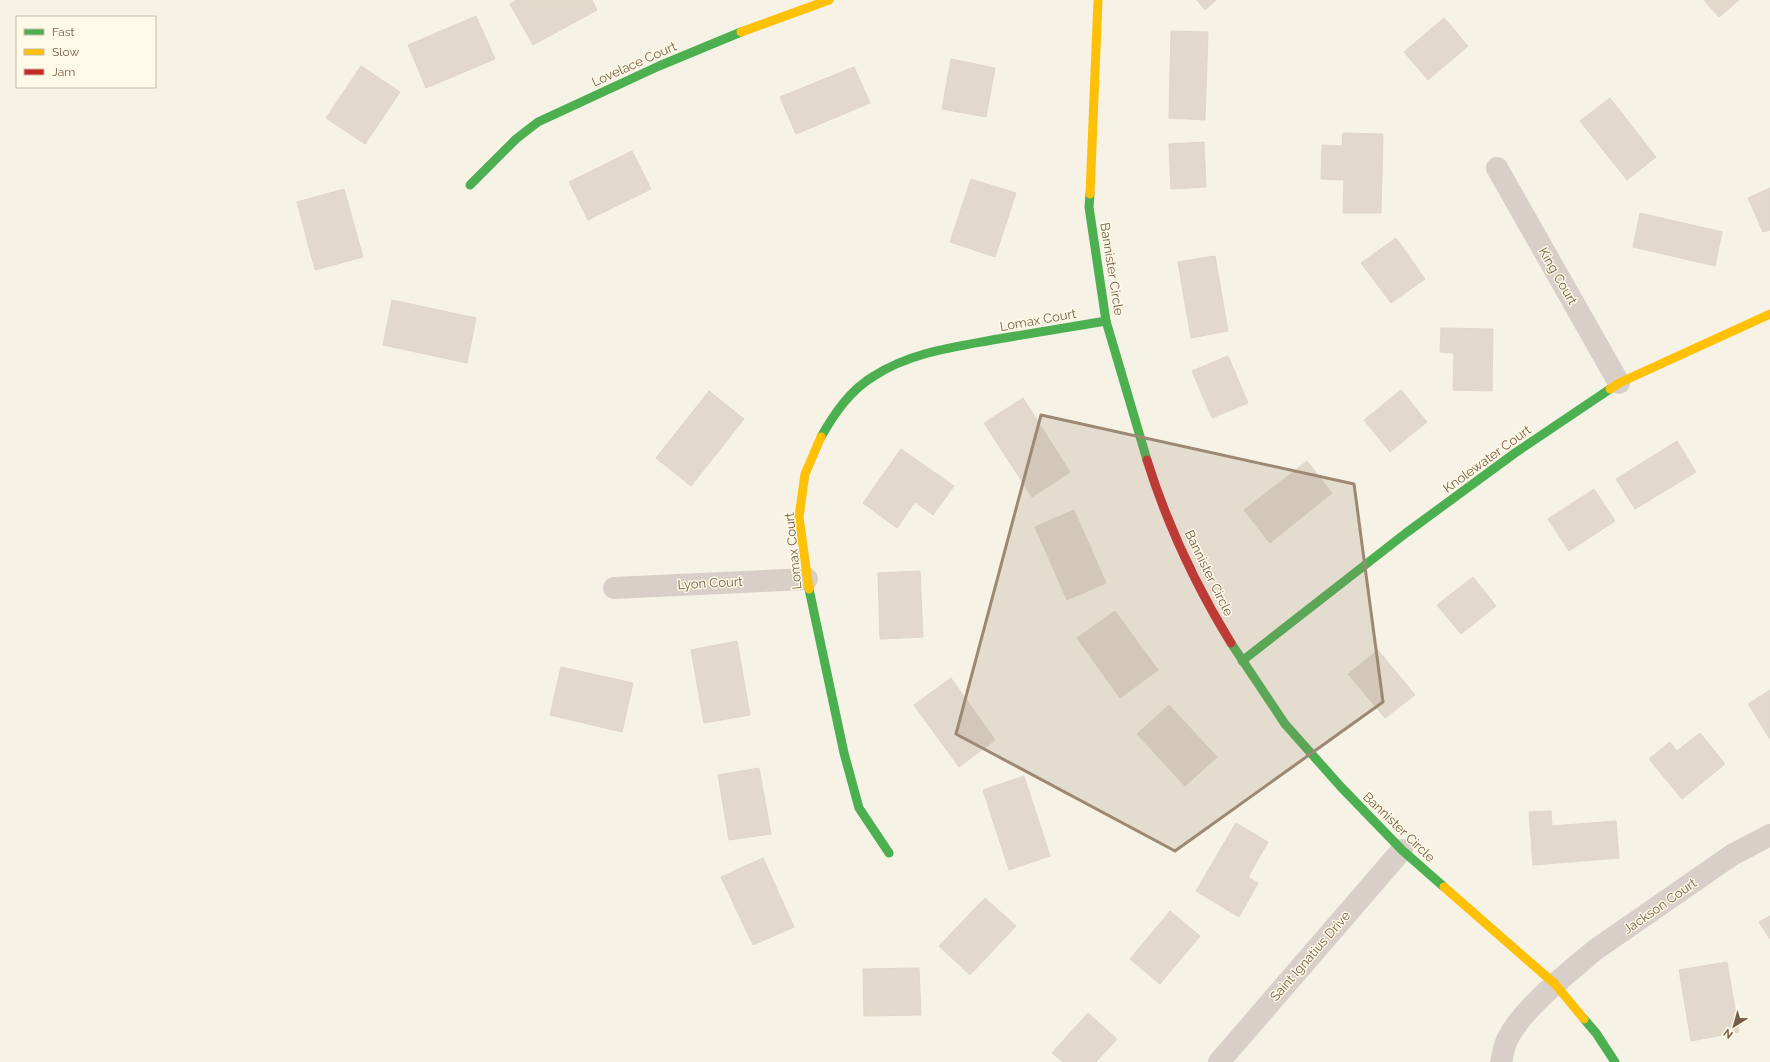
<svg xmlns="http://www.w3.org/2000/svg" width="1770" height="1062" font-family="Raleway,sans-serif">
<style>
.building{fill:#e2d8cb;stroke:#e0d6c8}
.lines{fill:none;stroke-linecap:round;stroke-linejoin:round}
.street{stroke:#d8d0c8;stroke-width:22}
.fast{stroke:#4caf50;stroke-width:9}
.slow{stroke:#ffc107;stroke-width:9}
.jam{stroke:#c62828;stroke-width:9}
.marked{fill:#9c8975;fill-opacity:0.2;stroke:#9c8975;stroke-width:3;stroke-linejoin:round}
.labels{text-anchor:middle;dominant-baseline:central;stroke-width:3;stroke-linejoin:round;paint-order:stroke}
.street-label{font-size:13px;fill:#765d45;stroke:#fff9e7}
</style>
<rect width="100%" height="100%" fill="#f7f2e6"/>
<g class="building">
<polygon points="517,0 592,0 597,10 533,45 510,4"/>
<polygon points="1197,0 1216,0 1205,10"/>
<polygon points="1704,0 1739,0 1719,17"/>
<polygon points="476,16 495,59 426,88 408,45"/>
<polygon points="1444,18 1468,46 1428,80 1404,52"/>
<polygon points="1171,31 1208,32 1205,120 1169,118"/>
<polygon points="951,59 995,68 986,117 942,109"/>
<polygon points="361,66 400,92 365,144 326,118"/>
<polygon points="854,67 870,103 796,134 780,97"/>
<polygon points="1610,98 1656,157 1627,180 1580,121"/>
<polygon points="1343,133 1383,134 1381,213 1343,213 1344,180 1321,179 1322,145 1342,146"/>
<polygon points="1204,142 1206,187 1171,189 1169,144"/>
<polygon points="632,151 651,189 588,220 569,182"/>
<polygon points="971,179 1016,193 995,257 950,242"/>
<polygon points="1770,188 1770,230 1763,232 1748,198"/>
<polygon points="344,189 363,257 315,270 297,202"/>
<polygon points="1640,213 1722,232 1715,266 1633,247"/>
<polygon points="1396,238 1425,279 1391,303 1361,263"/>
<polygon points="1215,256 1228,331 1191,338 1178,262"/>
<polygon points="392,300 476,318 467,363 383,345"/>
<polygon points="1441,328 1493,329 1492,391 1453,390 1454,353 1440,352"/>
<polygon points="1228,356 1248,403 1212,418 1192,371"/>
<polygon points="1401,390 1427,422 1390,452 1364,420"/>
<polygon points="709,391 744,419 691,486 656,458"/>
<polygon points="1023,398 1070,472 1032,497 984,423"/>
<polygon points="1677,441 1696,472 1635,509 1616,479"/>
<polygon points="901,449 954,486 933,515 915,502 897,528 863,503"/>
<polygon points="1307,461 1332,493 1270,543 1244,510"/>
<polygon points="1594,489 1615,521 1569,551 1548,519"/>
<polygon points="1074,510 1106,583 1067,600 1035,527"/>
<polygon points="920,571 923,637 880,639 878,573"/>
<polygon points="1473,577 1496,606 1461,634 1437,605"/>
<polygon points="1115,611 1158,670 1120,698 1077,638"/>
<polygon points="737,641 750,715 704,723 691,650"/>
<polygon points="1378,650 1415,695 1385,718 1348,674"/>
<polygon points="561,667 633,683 622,732 550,715"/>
<polygon points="951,678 995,740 959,767 914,705"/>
<polygon points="1770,690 1770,739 1748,704"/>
<polygon points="1169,705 1217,757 1185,786 1137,734"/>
<polygon points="1700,733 1725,764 1682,799 1649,759 1670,742 1677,751"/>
<polygon points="759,768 771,834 729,840 718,775"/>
<polygon points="1024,776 1050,856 1009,870 983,790"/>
<polygon points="1551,811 1552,826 1616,821 1619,858 1533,865 1529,812"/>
<polygon points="1236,823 1268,842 1248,877 1258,883 1239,917 1196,891"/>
<polygon points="763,858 794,927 753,945 721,877"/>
<polygon points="985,898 1016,926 970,975 939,946"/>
<polygon points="1170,911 1200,936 1160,984 1130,959"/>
<polygon points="1770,916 1770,939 1759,922"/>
<polygon points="1727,962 1739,1032 1691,1041 1679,970"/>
<polygon points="919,968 921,1015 864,1016 863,969"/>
<polygon points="1088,1013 1117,1039 1096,1062 1063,1062 1052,1053"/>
</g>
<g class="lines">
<g class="street">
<polyline points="1497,168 1619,383"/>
<polyline points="614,588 807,579"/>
<polyline points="1219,1062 1402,850"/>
<path d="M1501 1062C1503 1054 1504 1045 1508 1038 1524 1007 1568 973 1595 950L1732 855 1770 835"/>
</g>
<g class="fast">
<polyline points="470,185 516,139 538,122 659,66 741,32"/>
<polyline points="1090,194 1089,207 1106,321 1147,460"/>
<path d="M821 437C834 414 850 390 874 376 911 352 955 347 998 339 1034 333 1070 327 1106 321"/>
<polyline points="809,589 844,753 859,808 889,853"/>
<polyline points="1231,643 1285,724 1341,787 1402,850 1444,887"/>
<polyline points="1242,661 1406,533 1515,453 1610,389"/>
<polyline points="1584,1019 1596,1033 1615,1062"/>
</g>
<g class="slow">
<polyline points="741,32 829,0"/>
<polyline points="1090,194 1098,0"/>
<polyline points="1610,389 1619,383 1770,314"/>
<polyline points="809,589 799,517 805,474 821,437"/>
<polyline points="1444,887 1555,984 1584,1019"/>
</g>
<path class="jam" d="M1147 460C1167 524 1196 586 1231 643"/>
</g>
<path class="marked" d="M1041 415 1354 484 1383 702 1175 851 956 734Z"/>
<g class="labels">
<g class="street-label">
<text transform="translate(634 64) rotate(-24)">Lovelace Court</text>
<text transform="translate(1112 269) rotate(81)">Bannister Circle</text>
<text transform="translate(1558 276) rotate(60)">King Court</text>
<text transform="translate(1038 320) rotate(-10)">Lomax Court</text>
<text transform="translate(1487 459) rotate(-36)">Knolewater Court</text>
<text transform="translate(793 551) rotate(-96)">Lomax Court</text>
<text transform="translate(1209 573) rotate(64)">Bannister Circle</text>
<text transform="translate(710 583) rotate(-3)">Lyon Court</text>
<text transform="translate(1399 827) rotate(44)">Bannister Circle</text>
<text transform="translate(1660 906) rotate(-35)">Jackson Court</text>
<text transform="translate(1310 956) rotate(-49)">Saint Ignatius Drive</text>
</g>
</g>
<rect x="16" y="16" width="140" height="72" fill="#fff9e7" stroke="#c8bba6"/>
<rect x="24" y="29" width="20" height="6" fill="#4caf50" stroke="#c8bba6"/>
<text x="52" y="36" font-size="12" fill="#765d45">Fast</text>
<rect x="24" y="49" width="20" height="6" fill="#ffc107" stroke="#c8bba6"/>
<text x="52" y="56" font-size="12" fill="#765d45">Slow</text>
<rect x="24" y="69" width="20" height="6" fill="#c62828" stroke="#c8bba6"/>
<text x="52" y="76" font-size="12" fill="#765d45">Jam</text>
<g transform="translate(1734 1026) rotate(217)" stroke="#fff9e7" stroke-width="3" paint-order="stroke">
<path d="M0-3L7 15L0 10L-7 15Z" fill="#765d45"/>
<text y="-6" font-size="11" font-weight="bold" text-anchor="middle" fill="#765d45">N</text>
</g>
</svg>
